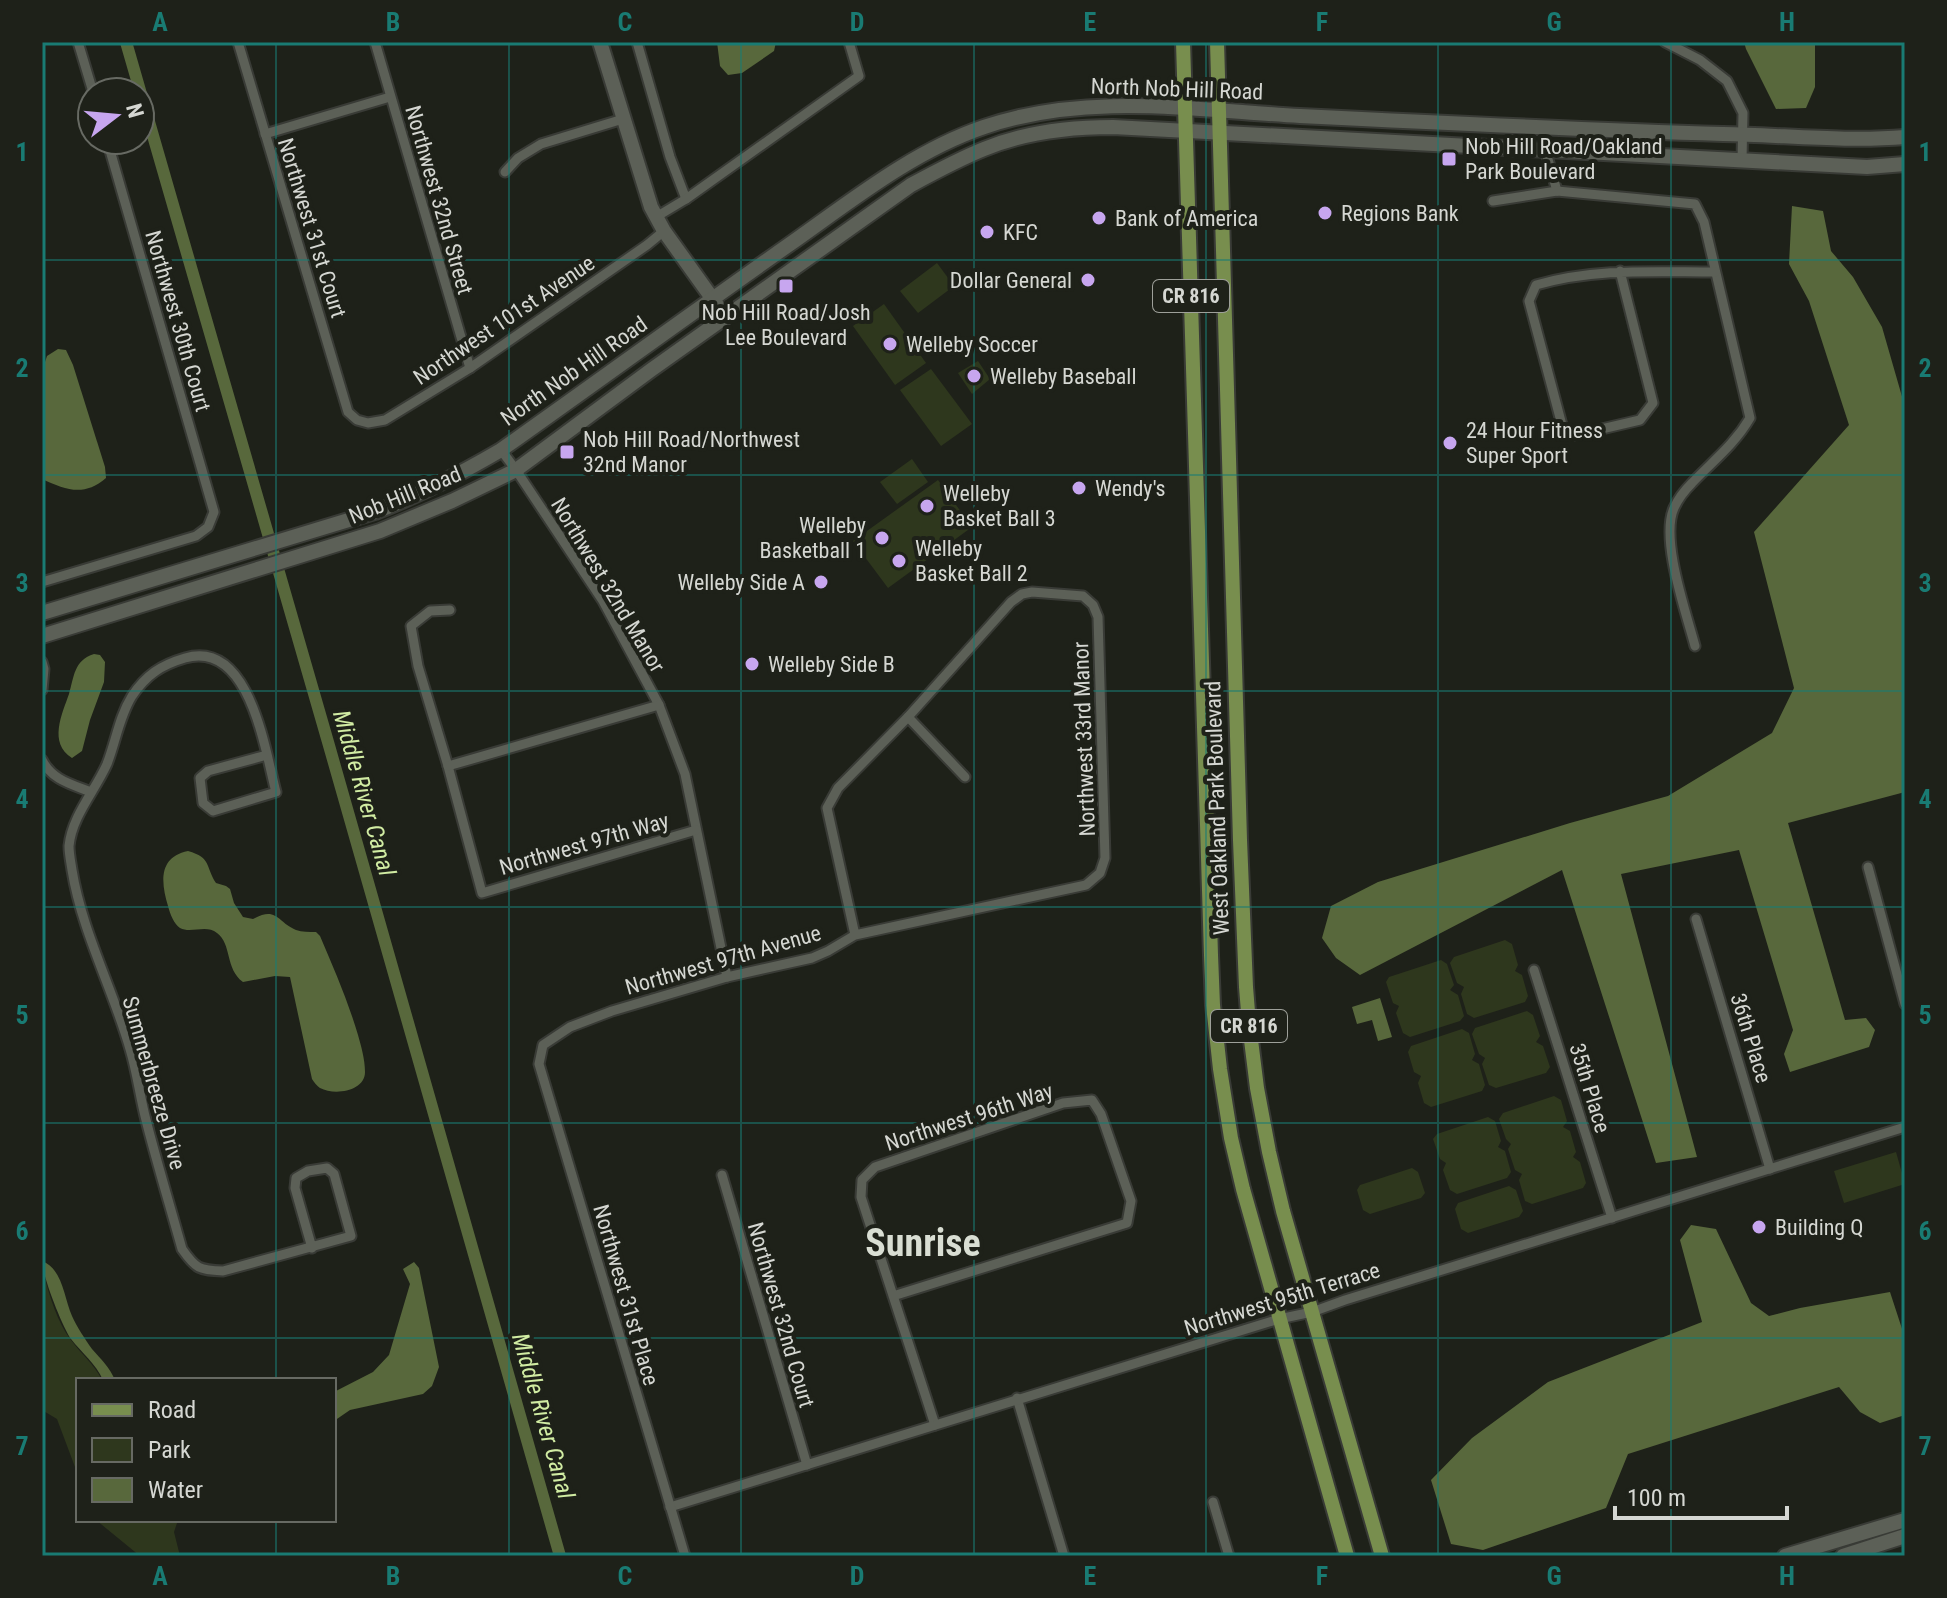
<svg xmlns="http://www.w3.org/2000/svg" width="1947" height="1598" font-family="'Roboto Condensed',sans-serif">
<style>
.green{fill:#2e371d}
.water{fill:#58683c}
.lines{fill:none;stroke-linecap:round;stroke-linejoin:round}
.canal{stroke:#58683c;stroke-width:12}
.street-casing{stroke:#393b36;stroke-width:13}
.secondary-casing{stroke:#393b36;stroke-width:18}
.primary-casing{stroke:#393b36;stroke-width:18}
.street{stroke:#5c6057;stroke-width:9}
.secondary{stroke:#5c6057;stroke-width:14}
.primary{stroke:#788e4e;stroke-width:14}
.grid{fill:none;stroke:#197b73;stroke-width:2;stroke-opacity:0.55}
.poi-dot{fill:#c7a6ef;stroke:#1e2119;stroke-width:3}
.labels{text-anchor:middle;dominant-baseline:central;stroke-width:8;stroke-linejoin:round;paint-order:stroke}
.shield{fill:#1e2119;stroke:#9ea09a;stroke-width:2}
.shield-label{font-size:20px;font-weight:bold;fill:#d5d7d2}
.street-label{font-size:22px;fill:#d5d7d2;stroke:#1e2119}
.poi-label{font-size:22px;fill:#d5d7d2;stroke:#1e2119;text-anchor:start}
.water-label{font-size:24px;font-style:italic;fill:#d1eca3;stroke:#1e2119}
.town-label{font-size:38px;font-weight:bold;fill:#d9ded3;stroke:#1e2119}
.neatline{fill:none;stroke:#197b73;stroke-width:3}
.grid-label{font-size:26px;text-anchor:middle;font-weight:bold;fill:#197b73}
</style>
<rect width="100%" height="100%" fill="#1e2119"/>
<g class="green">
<polygon points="937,263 954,286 918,313 900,291"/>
<polygon points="884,304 926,363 895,385 853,326"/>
<polygon points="978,361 990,379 972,394 958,373"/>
<polygon points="931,369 972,424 941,446 900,390"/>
<polygon points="912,459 928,482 897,504 880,482"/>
<polygon points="938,480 972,527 888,588 853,541"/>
<polygon points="1505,940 1512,944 1518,965 1515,971 1522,975 1528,996 1525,1002 1474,1018 1467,1014 1461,994 1464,987 1457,983 1450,963 1454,957"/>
<polygon points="1441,960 1447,964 1454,985 1450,990 1458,995 1464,1016 1460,1021 1410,1037 1403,1033 1396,1013 1399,1006 1393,1003 1386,982 1389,977"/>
<polygon points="1527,1011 1533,1015 1540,1036 1536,1042 1543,1046 1550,1067 1546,1073 1496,1088 1489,1085 1482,1064 1485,1058 1479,1054 1472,1034 1475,1028"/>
<polygon points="1462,1029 1469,1033 1475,1054 1472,1060 1479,1064 1485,1085 1482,1091 1431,1107 1424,1103 1418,1083 1421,1076 1414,1072 1408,1052 1411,1046"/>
<polygon points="1554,1096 1561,1100 1567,1121 1563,1127 1570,1131 1576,1152 1573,1157 1580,1162 1586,1183 1583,1188 1532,1204 1525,1201 1519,1180 1522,1174 1515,1170 1508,1149 1511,1144 1506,1139 1499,1119 1503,1113"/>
<polygon points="1488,1117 1495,1121 1501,1141 1498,1147 1505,1151 1511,1172 1507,1178 1457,1194 1450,1190 1443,1170 1446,1163 1440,1159 1433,1139 1437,1134"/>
<polygon points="1896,1152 1905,1184 1844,1203 1834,1171"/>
<polygon points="1412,1168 1418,1172 1425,1193 1421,1198 1370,1214 1363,1210 1357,1190 1360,1185"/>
<polygon points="1509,1186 1516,1190 1523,1211 1519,1217 1468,1233 1461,1229 1455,1209 1458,1203"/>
<path d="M42 1274 44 1275C50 1297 57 1322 71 1340 81 1354 94 1364 102 1380H78V1475L57 1419 42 1410Z"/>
<polygon points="96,1520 178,1520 174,1532 180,1556 140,1556"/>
</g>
<g class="water">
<polygon points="717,42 776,42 774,51 742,73 728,75 720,66"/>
<polygon points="1744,42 1815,42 1815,87 1806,108 1776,109 1746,49"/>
<polygon points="1792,206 1823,211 1831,251 1853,277 1882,327 1905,407 1905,792 1788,823 1845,1020 1866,1018 1875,1030 1869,1047 1790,1072 1784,1054 1793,1030 1739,850 1621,874 1697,1157 1656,1163 1562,870 1360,975 1336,958 1322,938 1331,906 1378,882 1570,823 1668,796 1772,733 1794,688 1754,532 1849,425 1809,301 1789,264"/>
<path d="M58 349 66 350 73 365 105 467 106 478C84 497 66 490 42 479V371L47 356Z"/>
<path d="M94 654 100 655 105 662 104 682 90 720 82 751 72 758C48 743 62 714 69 694 74 677 74 660 94 654Z"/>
<path d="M188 851C212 858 205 866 216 883L226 886 230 889 234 903 243 917 253 919C277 906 277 922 296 930 302 932 309 932 316 932L320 936C334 969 348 1001 358 1035 361 1046 365 1059 365 1072 365 1091 335 1096 320 1088 317 1086 314 1082 312 1079L290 977 275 976 243 982C225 969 232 944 217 933 206 924 191 934 180 928 174 924 170 914 168 906 161 883 158 857 188 851Z"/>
<polygon points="1380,998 1392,1037 1378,1041 1372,1020 1357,1024 1352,1007"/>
<polygon points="1691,1225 1716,1229 1751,1303 1769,1316 1800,1308 1890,1292 1905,1338 1905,1415 1880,1423 1860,1412 1839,1387 1628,1454 1606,1508 1483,1550 1451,1544 1431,1480 1472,1438 1548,1382 1702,1322 1680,1240"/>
<path d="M42 1261C63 1269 64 1298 72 1316 77 1327 85 1339 92 1349 101 1359 110 1368 115 1380H103C96 1364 82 1353 71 1339 62 1326 42 1275 42 1261Z"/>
<polygon points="414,1262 419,1268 439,1367 432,1386 423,1394 350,1410 334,1421 334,1392 373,1372 389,1355 410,1284 403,1269"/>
</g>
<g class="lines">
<polyline class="canal" points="126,42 328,742 560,1556"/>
<defs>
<g id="street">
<polyline points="78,42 93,92"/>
<polyline points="238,42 348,412 357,420 368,423 385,420 470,368 647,245 664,231"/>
<polyline points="375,42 470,368"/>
<polyline points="637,42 670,157 686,199"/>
<polyline points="1665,42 1700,60 1727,81 1743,113 1742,160"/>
<polyline points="265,134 390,97"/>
<polyline points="1545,149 1557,191"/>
<polyline points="505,172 518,158 541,144 623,119"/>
<path d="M1493 201 1557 191 1695 204 1704 222 1750 418C1734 445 1713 461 1692 483 1686 489 1678 499 1674 508 1660 539 1686 612 1695 646"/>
<polyline points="656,217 686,199 859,76 849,42"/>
<path d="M1620 271 1653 403 1640 420 1576 435 1563 429 1529 301 1536 285C1596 268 1653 272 1715 272"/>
<polyline points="501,450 516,470 603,601 659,705 685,774 727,977"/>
<polyline points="42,582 196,536 208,527 214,512 107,140"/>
<polyline points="450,610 430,611 411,626 418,666 448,766 482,893 696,830"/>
<polyline points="42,662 44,669 42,690"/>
<polyline points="908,717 965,777"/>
<path d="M267 755 208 771 200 778 203 803 213 811 276 792C265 751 250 639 185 658 161 665 146 675 132 696 119 717 116 741 107 764 95 791 72 816 69 846 69 854 71 863 72 870 82 932 113 989 130 1049 137 1072 140 1097 146 1120 157 1163 170 1206 182 1249 196 1269 199 1270 223 1271L351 1236 334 1174 327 1168 308 1171 296 1178 295 1188 312 1248"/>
<path d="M42 760C52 780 71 784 91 792"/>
<polyline points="448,766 659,705"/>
<polyline points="1868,867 1905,1004"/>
<polyline points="1696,919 1770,1169"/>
<polyline points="1534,970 1612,1218"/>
<polyline points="722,1175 807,1465"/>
<polyline points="893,1296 1127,1223 1131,1201 1101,1114 1092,1100 1063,1103 875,1167 862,1180 861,1197 935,1425"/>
<polyline points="1017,1398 1064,1556"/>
<polyline points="1213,1502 1229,1556"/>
<polyline points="670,1507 1279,1319 1312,1312 1345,1300 1905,1127"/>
<polyline points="685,1556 539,1064 543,1045 570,1027 612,1011 727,977 812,958 828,951 855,935 1086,885 1100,873 1105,858 1098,617 1093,605 1083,596 1032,592 1022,594 1011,602 908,717 838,788 827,808 855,935"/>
</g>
<g id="secondary">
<polyline points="600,42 651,207 664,231 717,305"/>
<path d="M42 613 375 512C420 495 460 474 501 450 597 382 693 312 790 244 851 201 913 151 984 127 1086 92 1195 110 1300 116 1441 123 1582 130 1723 134 1784 135 1845 142 1905 137"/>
<path d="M42 636 380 531 452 501 516 470 651 370 911 185C935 172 959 159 984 149 1025 132 1069 127 1113 127L1867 167 1905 164"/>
<polyline points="1785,1556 1905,1520"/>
<polyline points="1843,1556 1905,1536"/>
</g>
<g id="primary">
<polyline points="1183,42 1211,955 1213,1005 1220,1069 1231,1138 1243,1189 1347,1556"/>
<polyline points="1217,42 1240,840 1246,987 1249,1024 1257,1088 1269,1152 1283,1211 1382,1556"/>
</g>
</defs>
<use href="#street" class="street-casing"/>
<use href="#secondary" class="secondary-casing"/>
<use href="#primary" class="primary-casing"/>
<use href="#street" class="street"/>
<use href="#secondary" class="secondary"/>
<use href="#primary" class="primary"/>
</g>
<path class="grid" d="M276 42V1380M509 42V1556M741 42V1556M974 42V1556M1206 42V1556M1438 42V1556M1671 42V1556M42 260H1905M42 475H1905M42 691H1905M42 907H1905M42 1123H1905M42 1338H1905M276 1520V1556"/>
<g class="poi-dot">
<rect x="1441" y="151" width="16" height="16" rx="4"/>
<circle cx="1325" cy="213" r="8"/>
<circle cx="1099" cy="218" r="8"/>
<circle cx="987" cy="232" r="8"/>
<circle cx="1088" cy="280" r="8"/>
<rect x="778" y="278" width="16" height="16" rx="4"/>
<circle cx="890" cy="344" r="8"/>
<circle cx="974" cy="376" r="8"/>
<circle cx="1450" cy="443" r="8"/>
<rect x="559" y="444" width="16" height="16" rx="4"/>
<circle cx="1079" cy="488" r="8"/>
<circle cx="927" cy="506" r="8"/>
<circle cx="882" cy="538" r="8"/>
<circle cx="899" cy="561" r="8"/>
<circle cx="821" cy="582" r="8"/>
<circle cx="752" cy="664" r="8"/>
<circle cx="1759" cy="1227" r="8"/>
</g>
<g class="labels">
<g class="shield">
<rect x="1153" y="280" width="76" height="32" rx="6"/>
<rect x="1211" y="1010" width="76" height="32" rx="6"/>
</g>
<g class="shield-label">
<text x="1191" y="296">CR 816</text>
<text x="1249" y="1026">CR 816</text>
</g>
<g class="street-label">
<text transform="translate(1177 89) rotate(2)">North Nob Hill Road</text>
<text transform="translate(439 200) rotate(74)">Northwest 32nd Street</text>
<text transform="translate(312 228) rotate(73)">Northwest 31st Court</text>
<text transform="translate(504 320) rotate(-34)">Northwest 101st Avenue</text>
<text transform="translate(178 321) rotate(74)">Northwest 30th Court</text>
<text transform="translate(574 371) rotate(-35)">North Nob Hill Road</text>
<text transform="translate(405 495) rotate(-22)">Nob Hill Road</text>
<text transform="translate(608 585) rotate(59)">Northwest 32nd Manor</text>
<text transform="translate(1084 739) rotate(-92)">Northwest 33rd Manor</text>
<text transform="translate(1217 808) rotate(-92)">West Oakland Park Boulevard</text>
<text transform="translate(584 844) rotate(-16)">Northwest 97th Way</text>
<text transform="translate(723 960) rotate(-16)">Northwest 97th Avenue</text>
<text transform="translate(1751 1038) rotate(73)">36th Place</text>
<text transform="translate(154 1083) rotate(74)">Summerbreeze Drive</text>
<text transform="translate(1590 1088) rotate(73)">35th Place</text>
<text transform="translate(969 1117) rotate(-18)">Northwest 96th Way</text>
<text transform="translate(626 1295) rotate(74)">Northwest 31st Place</text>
<text transform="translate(1282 1299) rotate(-17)">Northwest 95th Terrace</text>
<text transform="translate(781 1315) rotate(74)">Northwest 32nd Court</text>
</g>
<g class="poi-label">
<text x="1465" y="146">Nob Hill Road/Oakland<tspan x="1465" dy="25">Park Boulevard</tspan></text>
<text x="1341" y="213">Regions Bank</text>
<text x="1115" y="218">Bank of America</text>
<text x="1003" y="232">KFC</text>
<text x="1072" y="280" text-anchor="end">Dollar General</text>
<text x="786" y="312" text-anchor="middle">Nob Hill Road/Josh<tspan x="786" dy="25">Lee Boulevard</tspan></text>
<text x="906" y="344">Welleby Soccer</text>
<text x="990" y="376">Welleby Baseball</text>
<text x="1466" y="430">24 Hour Fitness<tspan x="1466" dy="25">Super Sport</tspan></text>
<text x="583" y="439">Nob Hill Road/Northwest<tspan x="583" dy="25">32nd Manor</tspan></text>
<text x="1095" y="488">Wendy's</text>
<text x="943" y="493">Welleby<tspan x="943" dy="25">Basket Ball 3</tspan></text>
<text x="866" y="525" text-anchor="end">Welleby<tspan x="866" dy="25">Basketball 1</tspan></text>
<text x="915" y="548">Welleby<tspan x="915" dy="25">Basket Ball 2</tspan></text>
<text x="805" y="582" text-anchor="end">Welleby Side A</text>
<text x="768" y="664">Welleby Side B</text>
<text x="1775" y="1227">Building Q</text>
</g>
<g class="water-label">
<text transform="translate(364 793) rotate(74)">Middle River Canal</text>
<text transform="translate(543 1416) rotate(74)">Middle River Canal</text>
</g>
<g class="town-label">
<text x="923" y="1243">Sunrise</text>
</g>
</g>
<rect width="1947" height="1598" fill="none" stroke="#1e2119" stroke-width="88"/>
<rect x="76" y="1378" width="260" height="144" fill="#1e2119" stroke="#676a63" stroke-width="2"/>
<rect x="92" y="1404" width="40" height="12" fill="#788e4e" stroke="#676a63" stroke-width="2"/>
<text x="148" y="1418" font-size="24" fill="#d5d7d2">Road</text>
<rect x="92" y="1438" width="40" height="24" fill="#2e371d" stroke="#676a63" stroke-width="2"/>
<text x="148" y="1458" font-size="24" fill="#d5d7d2">Park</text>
<rect x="92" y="1478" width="40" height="24" fill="#58683c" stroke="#676a63" stroke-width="2"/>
<text x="148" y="1498" font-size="24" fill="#d5d7d2">Water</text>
<g transform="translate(116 116) rotate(74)"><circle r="38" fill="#1e2119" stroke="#676a63" stroke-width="2"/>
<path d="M0-6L14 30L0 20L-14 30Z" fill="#c7a6ef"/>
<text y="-12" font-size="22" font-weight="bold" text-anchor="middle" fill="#d5d7d2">N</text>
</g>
<path d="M1615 1506v12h172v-12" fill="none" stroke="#d5d7d2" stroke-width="4"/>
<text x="1627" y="1506" font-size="24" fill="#d5d7d2" stroke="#1e2119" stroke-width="6" paint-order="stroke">100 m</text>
<rect x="44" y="44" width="1859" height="1510" class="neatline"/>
<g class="grid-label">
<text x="160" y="31">A</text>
<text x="393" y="31">B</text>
<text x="625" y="31">C</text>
<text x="857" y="31">D</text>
<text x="1090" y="31">E</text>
<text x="1322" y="31">F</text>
<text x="1554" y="31">G</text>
<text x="1787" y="31">H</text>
<text x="22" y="161">1</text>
<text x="1925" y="161">1</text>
<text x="22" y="377">2</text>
<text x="1925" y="377">2</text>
<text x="22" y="592">3</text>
<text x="1925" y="592">3</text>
<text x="22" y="808">4</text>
<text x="1925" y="808">4</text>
<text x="22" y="1024">5</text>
<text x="1925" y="1024">5</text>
<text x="22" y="1240">6</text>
<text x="1925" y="1240">6</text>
<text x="22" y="1455">7</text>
<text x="1925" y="1455">7</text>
<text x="160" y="1585">A</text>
<text x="393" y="1585">B</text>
<text x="625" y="1585">C</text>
<text x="857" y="1585">D</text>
<text x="1090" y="1585">E</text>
<text x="1322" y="1585">F</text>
<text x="1554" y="1585">G</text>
<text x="1787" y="1585">H</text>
</g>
</svg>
